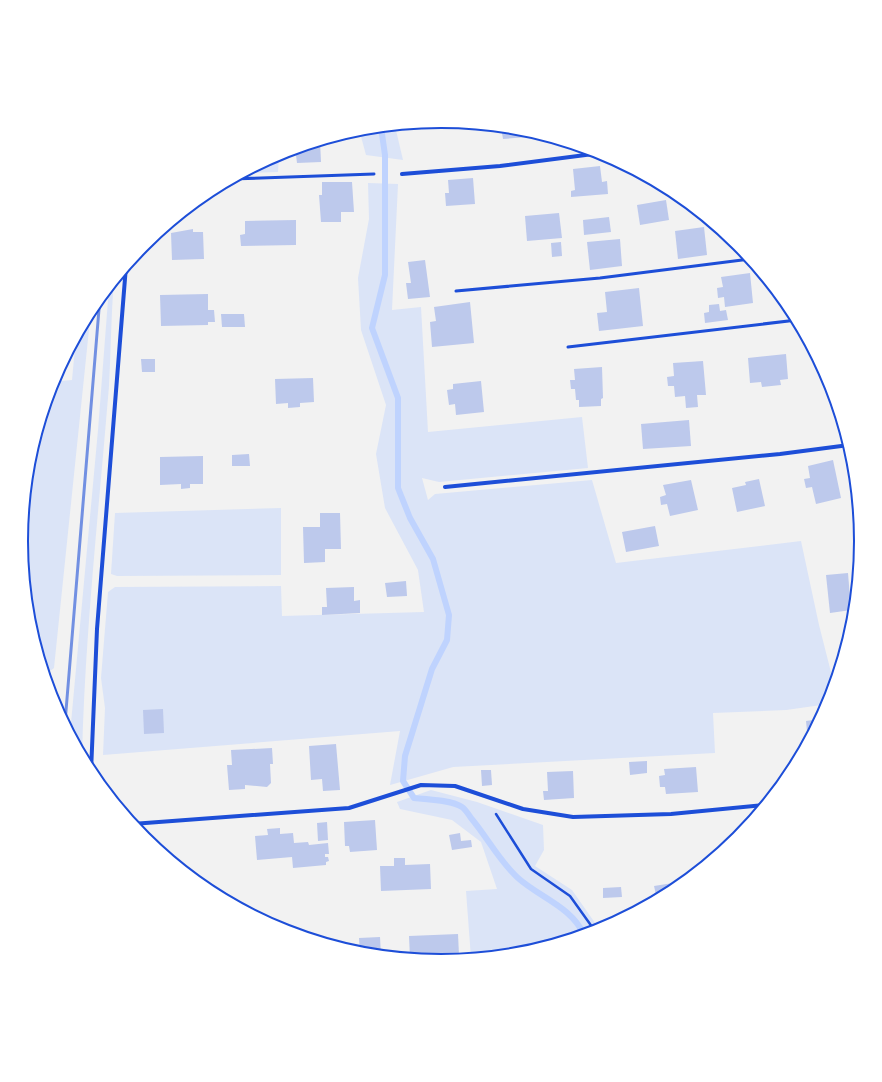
<svg xmlns="http://www.w3.org/2000/svg" width="882" height="1082" font-family="Figtree,sans-serif">
<style>
.green{fill:#dbe4f7}
.lines{fill:none;stroke-linecap:round;stroke-linejoin:round}
.stream{stroke:#bfd3fe;stroke-width:6}
.building{fill:#bdc9ec}
.path{stroke:#1d4ed8;stroke-width:2.5}
.service{stroke:#1d4ed8;stroke-width:3}
.minor{stroke:#1d4ed8;stroke-width:4}
.rail{stroke:#7290e2;stroke-width:3}
.rim{fill:none;stroke:#1d4ed8;stroke-width:2}
</style>
<rect width="100%" height="100%" fill="#f2f2f2"/>
<g class="green">
<polygon points="395,126 403,160 366,155 359,129"/>
<polygon points="279,154 278,172 242,173"/>
<polygon points="368,183 398,184 392,310 421,307 428,432 582,417 588,468 439,482 422,478 428,500 435,494 592,480 616,563 801,541 819,625 834,684 828,704 786,710 713,713 715,753 453,767 390,785 400,731 103,755 105,708 101,678 108,592 115,587 281,586 282,616 424,612 418,570 385,508 376,454 386,405 361,330 358,278 369,219"/>
<path d="M114 280C111 316 111 351 109 386 99 509 85 633 82 757L70 734 98 430 109 287Z"/>
<polygon points="91,310 54,668 45,675 29,623 21,541 24,506 39,426 52,382 72,380 76,337"/>
<polygon points="281,508 281,575 117,576 111,574 115,513"/>
<polygon points="431,790 477,802 543,825 544,850 535,866 572,890 600,930 523,953 471,958 466,891 497,889 481,842 452,820 400,809 397,802"/>
</g>
<g class="lines">
<path class="stream" d="M381 127 385 155V275L372 328 398 398V488L410 518 433 559 449 615 447 640 432 669 405 756 403 781 414 798C426 799 452 800 462 807 465 809 469 815 471 818 487 837 500 862 518 878 539 897 572 907 584 935"/>
</g>
<g class="building">
<polygon points="501,127 528,130 528,137 503,139"/>
<polygon points="320,141 321,162 297,163 296,155 285,155 285,152"/>
<polygon points="600,166 602,182 607,181 608,194 571,197 571,191 575,190 573,169"/>
<polygon points="473,178 475,204 446,206 445,193 449,193 448,180"/>
<polygon points="322,182 352,182 354,212 341,212 341,222 321,222 319,195 322,195"/>
<polygon points="666,200 669,220 640,225 637,205"/>
<polygon points="559,213 562,238 527,241 525,216"/>
<polygon points="609,217 611,232 584,235 583,220"/>
<polygon points="296,220 296,245 241,246 240,235 245,234 245,221"/>
<polygon points="704,227 707,255 678,259 675,231"/>
<polygon points="193,229 193,232 203,232 204,259 172,260 171,233"/>
<polygon points="620,239 622,266 590,270 587,242"/>
<polygon points="561,242 562,256 552,257 551,243"/>
<polygon points="425,260 430,297 408,299 406,283 411,283 408,262"/>
<polygon points="750,273 753,303 725,307 724,297 718,298 717,288 723,287 721,277"/>
<polygon points="639,288 643,326 599,331 597,313 607,312 605,292"/>
<polygon points="208,294 208,310 214,310 215,322 208,322 208,325 161,326 160,295"/>
<polygon points="470,302 474,343 432,347 430,322 436,321 434,307"/>
<polygon points="719,304 720,311 726,310 728,320 705,323 704,313 709,312 709,305"/>
<polygon points="221,314 244,314 245,327 222,327"/>
<polygon points="786,354 788,379 780,380 781,385 762,387 761,382 750,383 748,358"/>
<polygon points="141,359 155,359 155,372 142,372"/>
<polygon points="703,361 706,395 697,395 698,407 686,408 685,396 675,397 674,386 668,386 667,377 674,376 673,363"/>
<polygon points="602,367 603,398 601,399 601,406 579,407 579,400 576,400 575,389 571,389 570,380 575,380 574,369"/>
<polygon points="313,378 314,402 300,403 300,407 288,408 288,403 276,404 275,379"/>
<polygon points="481,381 484,412 456,415 455,404 449,405 447,390 453,389 453,384"/>
<polygon points="689,420 691,446 643,449 641,424"/>
<polygon points="249,454 250,466 232,466 232,455"/>
<polygon points="203,456 203,484 190,484 190,488 181,489 181,484 160,485 160,457"/>
<polygon points="833,460 841,498 816,504 812,487 806,488 804,479 810,478 808,466"/>
<polygon points="759,479 765,506 737,512 732,488 746,485 745,482"/>
<polygon points="691,480 698,510 670,516 667,504 661,505 660,497 666,495 663,485"/>
<polygon points="320,513 340,513 341,549 325,549 325,562 304,563 303,527 320,527"/>
<polygon points="655,526 659,546 626,552 622,532"/>
<polygon points="848,573 851,610 830,613 826,575"/>
<polygon points="406,581 407,596 387,597 385,583"/>
<polygon points="354,587 354,601 360,600 360,613 322,615 322,607 327,607 326,588"/>
<polygon points="163,709 164,733 144,734 143,710"/>
<polygon points="820,719 808,741 806,721"/>
<polygon points="336,744 340,790 323,791 322,779 311,780 309,746"/>
<polygon points="272,748 273,764 270,764 271,783 267,787 245,785 245,789 229,790 227,765 232,765 231,750"/>
<polygon points="647,761 647,773 630,775 629,762"/>
<polygon points="696,767 698,792 666,794 665,787 660,787 659,776 665,775 664,769"/>
<polygon points="481,770 491,770 492,785 482,786"/>
<polygon points="573,771 574,798 544,800 543,791 548,791 547,772"/>
<polygon points="375,820 377,850 350,852 349,846 345,846 344,822"/>
<polygon points="327,822 328,840 318,841 317,823"/>
<polygon points="280,828 280,834 293,833 294,843 308,842 309,845 328,843 329,854 325,854 325,857 328,857 329,861 326,862 326,865 293,868 292,857 257,860 255,836 268,835 267,829"/>
<polygon points="460,833 461,841 471,840 472,847 452,850 449,835"/>
<polygon points="394,858 405,858 405,865 430,864 431,889 381,891 380,866 394,866"/>
<polygon points="679,882 680,886 674,890 649,904 648,897 656,895 654,886"/>
<polygon points="621,887 622,897 603,898 603,888"/>
<polygon points="458,934 459,955 410,958 409,936"/>
<polygon points="380,937 381,955 360,953 359,938"/>
</g>
<g class="lines">
<polyline class="path" points="496,814 531,869 570,896 595,931"/>
<g class="service">
<polyline points="231,179 374,174"/>
<polyline points="456,291 600,278 750,259"/>
<polyline points="568,347 797,320"/>
</g>
<g class="minor">
<polyline points="402,174 500,166 601,153"/>
<polyline points="445,487 780,454 849,445"/>
<polyline points="91,772 97,629 126,266"/>
<polyline points="132,824 349,808 421,785 455,786 523,809 573,817 671,814 765,805"/>
</g>
<polyline class="rail" points="65,723 100,297"/>
</g>
<path d="M0 0H882V1082H0ZM28 541a413 413 0 1 1 826 0a413 413 0 1 1-826 0Z" fill="#fff" fill-rule="evenodd"/>
<path class="rim" d="M28 541a413 413 0 1 1 826 0a413 413 0 1 1-826 0Z"/>
</svg>
